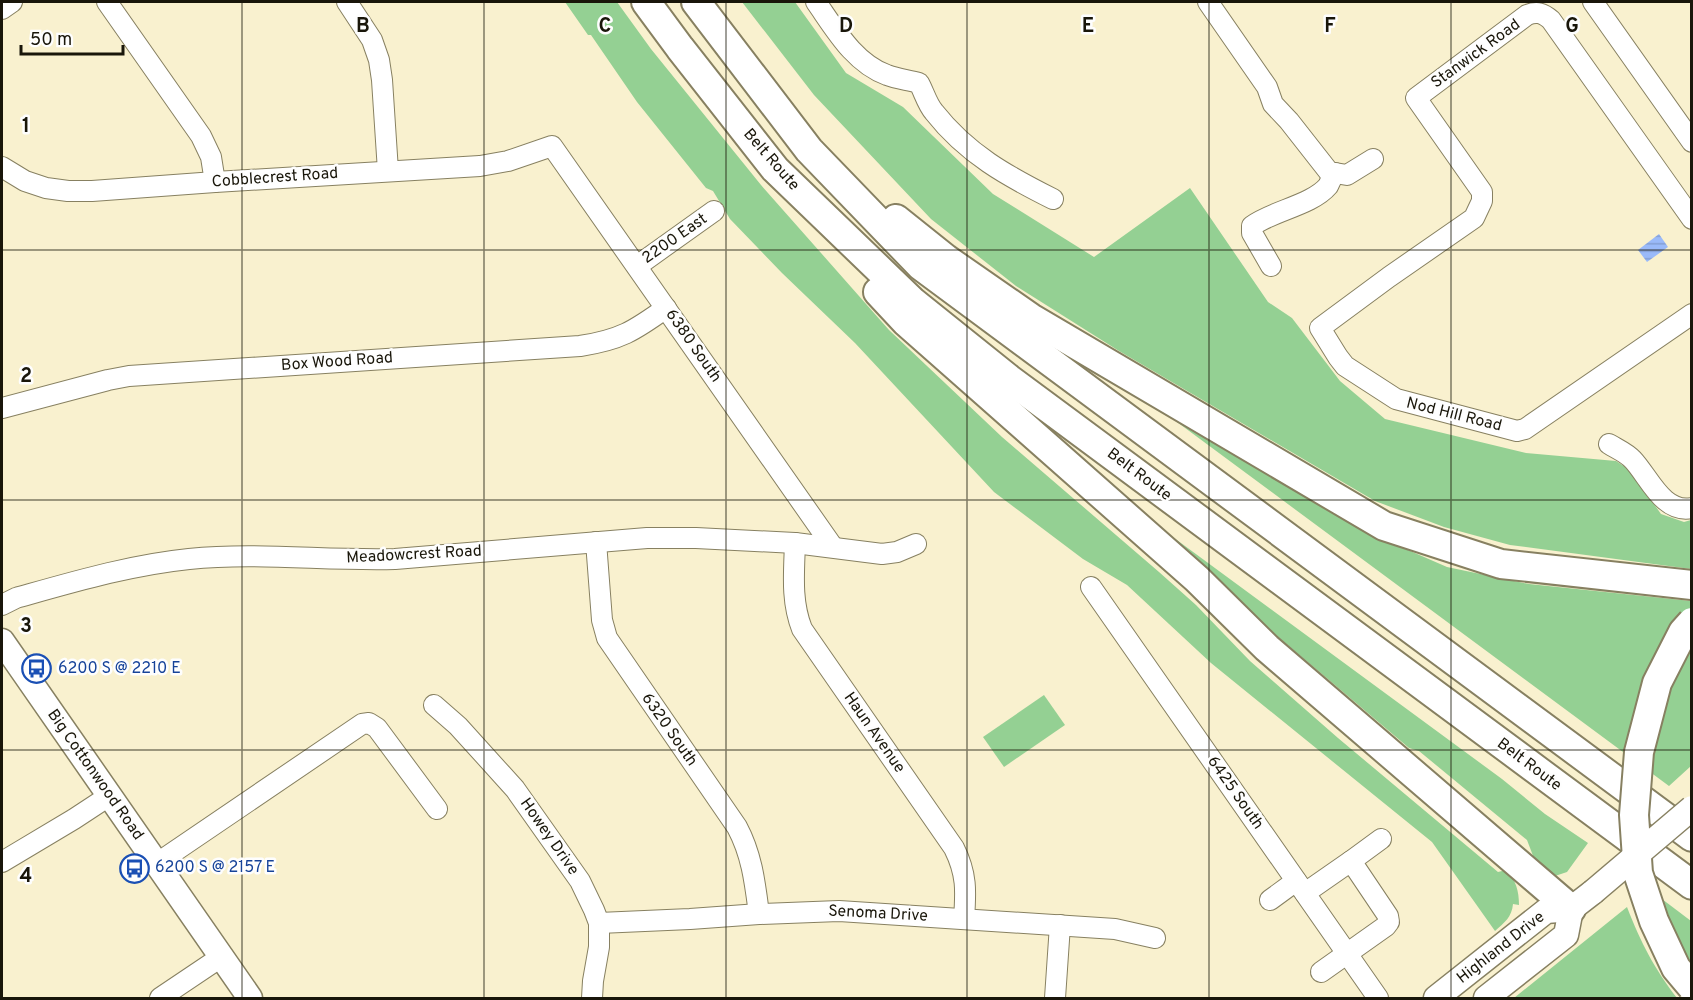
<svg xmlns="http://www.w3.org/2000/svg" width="1693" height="1000" font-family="Overpass,sans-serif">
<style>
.grass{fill:#94d093}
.water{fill:url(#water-rules)}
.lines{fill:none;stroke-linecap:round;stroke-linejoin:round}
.minor-casing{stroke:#878061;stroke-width:22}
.major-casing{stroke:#878061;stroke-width:27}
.highway-casing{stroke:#878061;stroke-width:32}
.minor{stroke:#fff;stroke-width:20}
.major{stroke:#fff;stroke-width:24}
.highway{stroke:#fff;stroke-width:28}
.major-bridge-casing{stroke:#878061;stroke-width:27;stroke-linecap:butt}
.highway-bridge-casing{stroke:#878061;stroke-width:32;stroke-linecap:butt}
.major-bridge{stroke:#fff;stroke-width:24}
.highway-bridge{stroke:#fff;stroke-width:28}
.grid{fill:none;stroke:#19160a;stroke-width:1.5;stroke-opacity:0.55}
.labels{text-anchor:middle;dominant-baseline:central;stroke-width:5;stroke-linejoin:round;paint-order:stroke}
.street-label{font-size:16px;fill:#19160a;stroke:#fefefe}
.transit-label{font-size:16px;fill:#164399;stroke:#fefefe;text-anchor:start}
.grid-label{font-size:20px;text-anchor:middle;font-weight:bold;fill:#19160a;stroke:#fefefe;stroke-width:5;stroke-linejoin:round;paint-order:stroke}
</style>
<defs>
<pattern id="water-rules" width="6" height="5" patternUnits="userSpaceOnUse" patternTransform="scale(1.5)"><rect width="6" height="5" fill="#9abaf9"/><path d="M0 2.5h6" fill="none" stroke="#849fd4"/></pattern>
</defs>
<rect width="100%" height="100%" fill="#f9f1cf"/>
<g class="grass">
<path d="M565 2H617L651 49 761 185 889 330 1002 437 1159 572 1196 605 1250 661 1338 738 1498 872 1506 870C1516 880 1519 891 1519 905L1513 904C1512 917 1504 923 1495 931L1432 842 1211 663 1127 585 1083 559 994 492 855 343 782 273 730 219 713 191 706 188 637 102 591 35H588Z"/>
<polygon points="742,2 795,2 846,73 903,107 993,194 1094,257 1190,188 1268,302 1292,318 1340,381 1385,419 1526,453 1616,461 1630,470 1661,514 1684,522 1691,520 1691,569 1510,545 1444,527 1375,501 1119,351 1016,286 931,219 814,95"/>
<polygon points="1154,405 1362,530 1447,567 1529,584 1691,601 1691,766 1669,786"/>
<polygon points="1083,471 1502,779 1545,814 1588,843 1567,872 1555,876 1535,861 1527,840 1419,751 1409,748"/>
<polygon points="1044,695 1065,725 1004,767 983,737"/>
<polygon points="1654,893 1691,921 1691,988"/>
<path d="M1627 907C1641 943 1654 968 1677 998H1514Z"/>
</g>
<polygon class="water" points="1659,234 1668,247 1647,262 1638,250"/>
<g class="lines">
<defs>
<g id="minor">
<polyline points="107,2 201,136 211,157 215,182"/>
<polyline points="347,2 372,40 379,60 382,80 388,171"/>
<path d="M816 2C835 29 854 63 887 75 897 79 909 80 919 83 924 92 927 104 934 112 967 154 1007 176 1053 199"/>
<polyline points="1208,2 1267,87 1273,104 1289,121 1329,172 1347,175 1373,159"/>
<polyline points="1593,2 1692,142"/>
<polyline points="2,9 12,2"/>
<polyline points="2,167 25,181 46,188 68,191 92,191 215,182 480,166 508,161 552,146 833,547"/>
<path d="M1692 219 1551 20C1543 13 1537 11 1527 15L1416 98 1482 192V201L1474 218 1389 277 1320 328 1338 357 1345 366 1396 399 1517 431 1525 429 1692 314"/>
<polyline points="637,266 714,211"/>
<path d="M1271 266 1252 233V226C1272 211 1312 205 1328 186 1330 182 1332 177 1335 173"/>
<path d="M2 408 108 380 129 376 580 346C620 340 634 331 666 308"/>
<path d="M1609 444C1617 449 1627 453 1633 460 1649 477 1663 514 1692 508"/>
<path d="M596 542 602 620 607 638 737 827C752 855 755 883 759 914"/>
<path d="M795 543C794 573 791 601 802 629L954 848C967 874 966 891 964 919"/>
<polyline points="1091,587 1378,998"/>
<path d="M2 605 16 598C73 582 130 565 189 559 257 552 326 561 395 559L647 538H696L795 543 882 554 897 552 916 544"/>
<polyline points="434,705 458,726 515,789 580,881 594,910 599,923 599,947 593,981 592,998"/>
<polyline points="1351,861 1381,839"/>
<polyline points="2,862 74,819 109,796"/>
<polyline points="156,864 362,724 369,723 377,728 437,809"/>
<polyline points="1305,893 1351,861 1388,916 1389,922 1386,926 1321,972"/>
<polyline points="1270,900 1296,881"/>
<polyline points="599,923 690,919 759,914 839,911 1115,929 1155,938"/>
<polyline points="160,998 221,957"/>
<polyline points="1055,998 1060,925"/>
</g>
<g id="major">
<polyline points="2,641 250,998"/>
<polyline points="1436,998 1546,911 1571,909 1593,892"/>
<polyline points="1486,998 1566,935 1571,909"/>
</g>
<g id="highway">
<polyline points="646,2 680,48 775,169 913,302 1009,379 1692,885"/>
<polyline points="696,2 809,150 921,266 1692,837"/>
<polyline points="896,219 946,259 1031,318 1384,526 1501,564 1692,585"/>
<polyline points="878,292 906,322 1197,579 1267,648 1571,909"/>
</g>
</defs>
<use href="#minor" class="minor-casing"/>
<use href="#major" class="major-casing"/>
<use href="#highway" class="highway-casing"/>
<use href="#minor" class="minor"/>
<use href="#major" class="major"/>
<use href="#highway" class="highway"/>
<defs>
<polyline id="major-bridge" points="1593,892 1692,808"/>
<polyline id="highway-bridge" points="1692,622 1683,632 1657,683 1639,752 1634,815 1638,873 1654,921 1676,968 1692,987"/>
</defs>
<use href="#major-bridge" class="major-bridge-casing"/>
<use href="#highway-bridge" class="highway-bridge-casing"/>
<use href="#major-bridge" class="major-bridge"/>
<use href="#highway-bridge" class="highway-bridge"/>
</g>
<path class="grid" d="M242 2V998M484 2V998M726 2V998M967 2V998M1209 2V998M1451 2V998M2 250H1692M2 500H1692M2 750H1692"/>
<defs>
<symbol id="bus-ring" viewBox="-11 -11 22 22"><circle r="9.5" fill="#fefefe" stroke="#1a4fb4" stroke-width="1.5"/><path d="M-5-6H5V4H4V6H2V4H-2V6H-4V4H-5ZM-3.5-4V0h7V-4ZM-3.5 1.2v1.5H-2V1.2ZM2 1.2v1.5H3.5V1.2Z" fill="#1a4fb4"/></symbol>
</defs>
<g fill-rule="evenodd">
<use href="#bus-ring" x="20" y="652" width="33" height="33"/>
<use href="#bus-ring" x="118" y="852" width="33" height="33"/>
</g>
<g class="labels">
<g class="street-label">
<text transform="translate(1476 54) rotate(-36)">Stanwick Road</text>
<text transform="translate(771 160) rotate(49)">Belt Route</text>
<text transform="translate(275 178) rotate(-4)">Cobblecrest Road</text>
<text transform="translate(675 239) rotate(-35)">2200 East</text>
<text transform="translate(693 346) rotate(55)">6380 South</text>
<text transform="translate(337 362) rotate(-4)">Box Wood Road</text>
<text transform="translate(1454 415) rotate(14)">Nod Hill Road</text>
<text transform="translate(1139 475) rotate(37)">Belt Route</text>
<text transform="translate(414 555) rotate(-3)">Meadowcrest Road</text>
<text transform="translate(669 730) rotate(55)">6320 South</text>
<text transform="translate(874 733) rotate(55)">Haun Avenue</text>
<text transform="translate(1529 765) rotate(37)">Belt Route</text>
<text transform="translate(95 775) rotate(55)">Big Cottonwood Road</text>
<text transform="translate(1235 793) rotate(55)">6425 South</text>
<text transform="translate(549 837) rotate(55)">Howey Drive</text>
<text transform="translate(878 914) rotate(3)">Senoma Drive</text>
<text transform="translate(1501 948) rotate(-38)">Highland Drive</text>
</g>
<g class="transit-label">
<text x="58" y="669">6200 S @ 2210 E</text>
<text x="155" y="868">6200 S @ 2157 E</text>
</g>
</g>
<g class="grid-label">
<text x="363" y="32">B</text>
<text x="605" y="32">C</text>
<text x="846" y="32">D</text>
<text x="1088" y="32">E</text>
<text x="1330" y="32">F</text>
<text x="1572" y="32">G</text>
<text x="26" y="132">1</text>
<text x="26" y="382">2</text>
<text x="26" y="632">3</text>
<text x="26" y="882">4</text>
</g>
<rect width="1693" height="1000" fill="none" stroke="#19160a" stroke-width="6"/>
<path d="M21 45v9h102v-9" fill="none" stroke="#19160a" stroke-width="3"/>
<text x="30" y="45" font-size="18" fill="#19160a" stroke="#fefefe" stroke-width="4.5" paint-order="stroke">50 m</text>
</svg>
